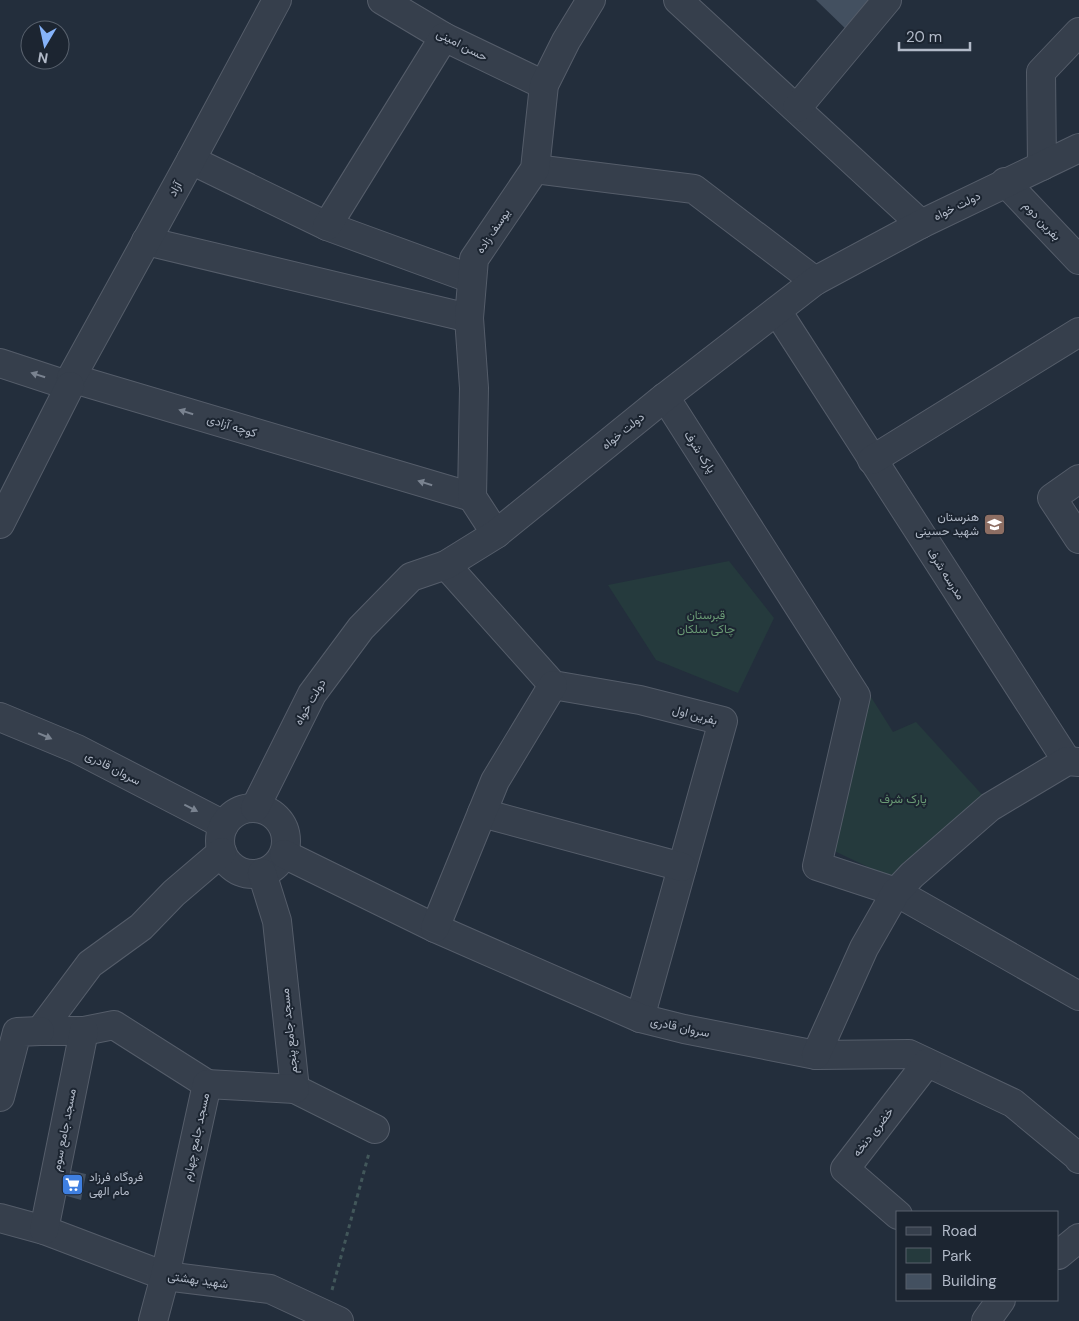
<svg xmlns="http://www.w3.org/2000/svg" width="1079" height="1321" font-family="'DM Sans',Vazirmatn,sans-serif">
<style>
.green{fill:#253a3d}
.building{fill:#435060}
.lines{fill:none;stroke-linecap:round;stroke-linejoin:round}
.minor-casing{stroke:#555d6a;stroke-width:30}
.path{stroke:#42575a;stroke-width:3;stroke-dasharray:4 4;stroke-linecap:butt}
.minor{stroke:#363f4c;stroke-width:28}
.oneway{fill:#7a8390}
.labels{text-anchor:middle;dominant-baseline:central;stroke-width:4;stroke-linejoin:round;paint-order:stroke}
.street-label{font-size:12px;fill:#b2bac8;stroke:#1c2531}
.poi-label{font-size:12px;fill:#b2bac8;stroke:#1c2531;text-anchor:end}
.park-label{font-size:12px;fill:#699974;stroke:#1c2531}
</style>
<rect width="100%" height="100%" fill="#232e3c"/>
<g class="green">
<polygon points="729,561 774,618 738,693 656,660 608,585"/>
<polygon points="871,697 893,732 916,722 986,799 904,884 830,849 860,712"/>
</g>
<g class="building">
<polygon points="816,0 879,0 850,33"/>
<polygon points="63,1169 86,1174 81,1200 60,1194"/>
</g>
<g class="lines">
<defs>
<g id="minor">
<polyline points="382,0 444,37 544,85"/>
<polyline points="678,0 921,224"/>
<polyline points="797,108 887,0"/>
<polyline points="191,160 327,226 472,279"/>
<polyline points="1042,166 1041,72 1079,32"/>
<polyline points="535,169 694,189 815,281"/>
<polyline points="1005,182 1079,260"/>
<polyline points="327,226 444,37"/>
<polyline points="146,241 469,318"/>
<polyline points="777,311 1067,761"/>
<polyline points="0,363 70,386 71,378 472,497"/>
<polyline points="71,378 191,160 277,0"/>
<polyline points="665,397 856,696 817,866 896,892 1079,996"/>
<polyline points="872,460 1079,332"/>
<polyline points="1079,479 1052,498 1079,539"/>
<polyline points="0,524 70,386"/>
<polyline points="496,534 472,497 474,388 469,318 474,259 535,169 544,85 566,41 591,0"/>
<polyline points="446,565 553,685 640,700 723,721 640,1018"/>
<polyline points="0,717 77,749 224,825"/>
<circle cx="253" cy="841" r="33"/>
<polyline points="255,808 312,694 361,628 411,577 446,565 496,534 665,397 815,281 921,224 1079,148"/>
<polyline points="482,813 682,867"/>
<polyline points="284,854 435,928 640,1018 684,1029 816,1055 909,1054 1013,1103 1077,1156 1079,1159"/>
<polyline points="262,873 277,921 295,1089 375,1129"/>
<polyline points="435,928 495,781 553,685"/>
<polyline points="816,1055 864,948 896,892 912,875 990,807 1067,761 1079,762"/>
<polyline points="207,1084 114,1025 84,1031 40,1031 90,964 141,927 174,893 222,852"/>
<polyline points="0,1097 17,1032 40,1031"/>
<polyline points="898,1215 845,1169 927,1063"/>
<polyline points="0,1218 44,1230 165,1276 270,1289 339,1321"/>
<polyline points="44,1230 84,1031"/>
<polyline points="1058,1255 1079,1238"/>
<polyline points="153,1321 165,1276 207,1084 295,1089"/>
<polyline points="986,1321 1001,1300"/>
</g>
</defs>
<use href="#minor" class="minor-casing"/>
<polyline class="path" points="332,1290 369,1153"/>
<use href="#minor" class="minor"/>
</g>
<defs><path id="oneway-solid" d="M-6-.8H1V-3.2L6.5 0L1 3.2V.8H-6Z" transform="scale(1.25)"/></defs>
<g class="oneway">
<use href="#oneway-solid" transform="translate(38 375) rotate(-162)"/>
<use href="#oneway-solid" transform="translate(186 412) rotate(-163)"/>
<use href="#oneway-solid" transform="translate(425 483) rotate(-163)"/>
<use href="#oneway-solid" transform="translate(45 736) rotate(23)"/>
<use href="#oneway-solid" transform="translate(191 808) rotate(27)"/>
</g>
<defs>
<symbol id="school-square" viewBox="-11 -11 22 22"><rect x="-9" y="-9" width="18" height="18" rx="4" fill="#8d6e63" stroke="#1c2531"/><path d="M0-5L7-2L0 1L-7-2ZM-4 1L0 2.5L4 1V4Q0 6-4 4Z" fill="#fff"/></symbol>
<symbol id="supermarket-square" viewBox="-11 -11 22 22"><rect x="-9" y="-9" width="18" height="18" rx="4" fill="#3f7fe0" stroke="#1c2531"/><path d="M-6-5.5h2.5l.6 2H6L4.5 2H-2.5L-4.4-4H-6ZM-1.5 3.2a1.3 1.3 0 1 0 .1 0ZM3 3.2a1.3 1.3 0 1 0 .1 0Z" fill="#fff"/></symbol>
</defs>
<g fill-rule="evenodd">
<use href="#school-square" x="982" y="512" width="25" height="25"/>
<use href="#supermarket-square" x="60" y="1172" width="25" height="25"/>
</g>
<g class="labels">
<g class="street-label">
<text transform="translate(462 45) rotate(27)">حسن امینی</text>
<text transform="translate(175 189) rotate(-61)">آزاد</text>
<text transform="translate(957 206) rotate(-26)">دولت خواه</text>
<text transform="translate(1042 221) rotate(47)">بفرین دوم</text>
<text transform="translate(493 231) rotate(-56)">یوسف زاده</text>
<text transform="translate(232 426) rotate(17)">کوچه آزادی</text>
<text transform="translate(623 431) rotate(-39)">دولت خواه</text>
<text transform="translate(700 452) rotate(57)">پارک شرف</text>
<text transform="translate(946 574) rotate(57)">مدرسه شرف</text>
<text transform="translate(310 702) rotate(-60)">دولت خواه</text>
<text transform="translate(695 715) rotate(15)">بفرین اول</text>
<text transform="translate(113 768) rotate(27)">سروان قادری</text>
<text transform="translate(680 1027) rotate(12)">سروان قادری</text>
<text transform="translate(289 1031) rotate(-96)">مسجد جامع پنجم</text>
<text transform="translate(64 1130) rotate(-79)">مسجد جامع سوم</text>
<text transform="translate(873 1132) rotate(-52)">خضری دنخه</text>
<text transform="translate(196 1137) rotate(-78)">مسجد جامع چهارم</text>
<text transform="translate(198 1280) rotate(8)">شهید بهشتی</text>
</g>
<g class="poi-label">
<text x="979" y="517">هنرستان<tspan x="979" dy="14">شهید حسینی</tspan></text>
<text x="89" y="1177" text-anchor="start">فروگاه فرزاد<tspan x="89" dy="14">مام الهی</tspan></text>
</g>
<g class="park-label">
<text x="706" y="615">قبرستان<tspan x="706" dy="14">چاکی سلکان</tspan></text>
<text x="903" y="799">پارک شرف</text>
</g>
</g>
<rect x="896" y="1211" width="162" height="90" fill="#1c2531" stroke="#58616d"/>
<rect x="906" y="1227" width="25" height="8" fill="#363f4c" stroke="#58616d"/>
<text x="942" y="1236" font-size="15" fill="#b2bac8">Road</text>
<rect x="906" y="1248" width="25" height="15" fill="#253a3d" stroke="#58616d"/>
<text x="942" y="1261" font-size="15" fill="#b2bac8">Park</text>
<rect x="906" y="1274" width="25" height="15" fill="#435060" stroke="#58616d"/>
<text x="942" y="1286" font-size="15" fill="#b2bac8">Building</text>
<g transform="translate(45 45) rotate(189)"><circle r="24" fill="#1c2531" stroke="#58616d"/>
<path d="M0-4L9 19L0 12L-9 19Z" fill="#86b3f9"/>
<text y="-8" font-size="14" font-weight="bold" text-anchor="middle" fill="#b2bac8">N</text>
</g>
<path d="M899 42v8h71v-8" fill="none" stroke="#b2bac8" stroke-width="2.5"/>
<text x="906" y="42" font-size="15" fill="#b2bac8" stroke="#1c2531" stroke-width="4" paint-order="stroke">20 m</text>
</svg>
